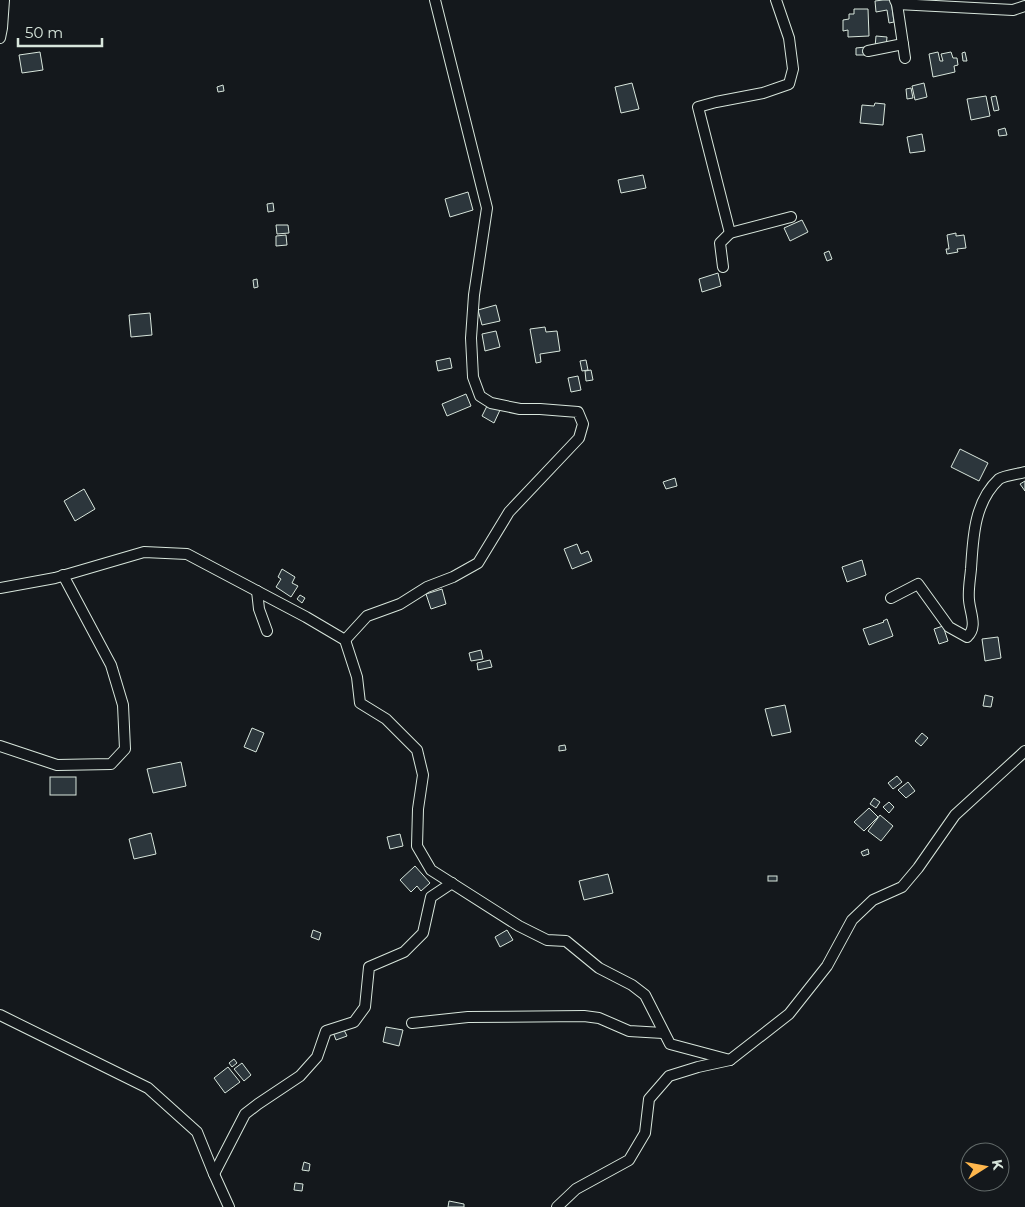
<svg xmlns="http://www.w3.org/2000/svg" width="1025" height="1207" font-family="Montserrat,sans-serif">
<style>
.building{fill:#2c363c;stroke:#d8e6dc}
.lines{fill:none;stroke-linecap:round;stroke-linejoin:round}
.street-casing{stroke:#d8e6dc;stroke-width:12}
.street{stroke:#14181c;stroke-width:10}
</style>
<rect width="100%" height="100%" fill="#14181c"/>
<g class="building">
<polygon points="883,0 891,0 894,22 889,23 887,10 876,12 875,1"/>
<polygon points="854,9 868,9 869,36 848,37 848,30 843,31 843,20 849,19 849,14 854,14"/>
<polygon points="876,36 887,37 886,47 875,47"/>
<polygon points="866,47 866,55 856,55 856,48"/>
<polygon points="40,52 43,70 22,73 19,55"/>
<polygon points="938,52 940,61 943,61 941,54 951,52 953,58 957,58 958,65 954,66 955,72 933,77 929,54"/>
<polygon points="965,52 967,61 963,61 962,53"/>
<polygon points="632,83 639,109 621,113 615,87"/>
<polygon points="924,83 927,97 915,100 912,86"/>
<polygon points="223,85 224,91 218,92 217,87"/>
<polygon points="911,88 913,98 907,99 906,89"/>
<polygon points="986,96 990,116 971,120 967,99"/>
<polygon points="996,96 999,110 994,111 991,97"/>
<polygon points="875,103 885,104 883,125 860,123 862,105 874,106"/>
<polygon points="1005,128 1007,135 999,136 998,130"/>
<polygon points="922,134 925,151 910,153 907,137"/>
<polygon points="643,175 646,188 621,193 618,180"/>
<polygon points="468,192 473,210 450,217 445,199"/>
<polygon points="273,203 274,211 268,212 267,204"/>
<polygon points="802,220 808,232 790,241 784,228"/>
<polygon points="276,225 288,225 289,233 277,234"/>
<polygon points="956,233 956,236 964,235 966,248 957,249 958,252 947,254 946,249 949,249 947,235"/>
<polygon points="286,235 287,245 276,246 276,236"/>
<polygon points="829,251 832,259 827,261 824,253"/>
<polygon points="718,273 721,286 702,292 699,279"/>
<polygon points="257,279 258,287 254,288 253,280"/>
<polygon points="496,305 500,321 482,325 478,310"/>
<polygon points="150,313 152,335 131,337 129,315"/>
<polygon points="545,327 546,332 557,331 560,351 540,354 541,362 536,363 530,329"/>
<polygon points="496,331 500,347 485,351 482,334"/>
<polygon points="450,358 452,368 438,371 436,361"/>
<polygon points="586,360 588,370 582,371 580,361"/>
<polygon points="591,370 593,380 586,381 585,371"/>
<polygon points="578,376 581,390 571,392 568,378"/>
<polygon points="466,394 471,406 447,416 442,404"/>
<polygon points="488,404 500,410 494,423 482,416"/>
<polygon points="960,449 988,463 979,481 951,467"/>
<polygon points="675,478 677,486 666,489 663,482"/>
<polygon points="1025,481 1025,491 1020,484"/>
<polygon points="84,489 95,509 75,521 64,501"/>
<polygon points="577,544 581,554 588,551 592,561 572,569 564,549"/>
<polygon points="862,560 866,575 847,582 842,567"/>
<polygon points="282,569 295,577 292,583 298,586 291,597 276,587 281,579 278,577"/>
<polygon points="442,589 446,604 431,609 426,594"/>
<polygon points="300,595 305,598 302,603 297,599"/>
<polygon points="887,619 893,636 869,645 863,629 884,622 883,621"/>
<polygon points="943,626 948,641 939,644 934,629"/>
<polygon points="998,637 1001,658 985,661 982,639"/>
<polygon points="481,650 483,659 471,661 469,653"/>
<polygon points="490,660 492,667 478,670 477,663"/>
<polygon points="985,695 993,697 991,707 983,706"/>
<polygon points="785,705 791,732 772,736 765,709"/>
<polygon points="252,728 264,733 256,752 244,747"/>
<polygon points="922,733 928,738 921,746 915,741"/>
<polygon points="565,745 566,750 559,751 559,746"/>
<polygon points="181,762 186,786 153,793 147,769"/>
<polygon points="897,776 902,782 893,789 888,783"/>
<rect x="50" y="777" width="26" height="18"/>
<polygon points="908,782 915,791 906,798 898,790"/>
<polygon points="874,798 880,802 876,808 870,804"/>
<polygon points="889,802 894,807 889,813 883,807"/>
<polygon points="869,808 878,817 864,831 854,822"/>
<polygon points="880,815 893,826 881,841 868,831"/>
<polygon points="151,833 156,854 134,859 129,839"/>
<polygon points="400,834 403,846 390,849 387,837"/>
<polygon points="868,849 869,854 863,856 861,852"/>
<polygon points="415,866 430,883 421,891 417,886 411,892 400,880"/>
<polygon points="608,874 613,893 584,900 579,881"/>
<rect x="768" y="876" width="9" height="5"/>
<polygon points="313,930 321,933 319,940 311,937"/>
<polygon points="507,930 513,940 500,947 495,937"/>
<polygon points="386,1027 403,1030 399,1046 383,1042"/>
<polygon points="343,1028 347,1036 336,1040 333,1032"/>
<polygon points="234,1059 237,1063 232,1067 229,1063"/>
<polygon points="242,1063 251,1075 244,1081 234,1069"/>
<polygon points="228,1067 240,1082 225,1093 214,1078"/>
<polygon points="304,1162 310,1164 309,1171 302,1170"/>
<polygon points="295,1183 303,1184 302,1191 294,1190"/>
<polygon points="449,1201 464,1204 464,1207 448,1207"/>
</g>
<g class="lines">
<defs>
<g id="street">
<polyline points="776,0 789,38 793,69 789,84 763,93 716,102 698,107 730,233 791,217"/>
<polyline points="895,0 897,4 905,58"/>
<polyline points="897,4 1013,10 1025,6"/>
<polyline points="0,38 2,28 4,0"/>
<polyline points="868,51 903,44"/>
<polyline points="723,267 720,243 730,233"/>
<polyline points="0,588 55,578 144,552 187,554 306,617 345,640 357,677 360,703 386,719 417,750 423,775 418,809 417,846 431,870 519,926 547,940 566,941 599,968 632,985 645,995 670,1044 730,1060"/>
<polyline points="257,591 259,609 267,631"/>
<path d="M891 598 918 584 949 627 967 637C978 627 970 613 969 600 968 590 970 580 971 569 973 538 974 502 999 479 1005 475 1018 474 1025 472"/>
<polyline points="345,640 367,616 400,604 427,587 453,577 478,563 509,512 579,438 583,424 578,412 540,409 520,409 491,403 480,396 473,377 471,338 474,295 487,208 435,0"/>
<polyline points="0,746 57,765 111,764 125,749 123,705 111,665 63,575"/>
<polyline points="0,1015 148,1088 197,1132 214,1174 229,1207"/>
<polyline points="412,1023 468,1017 584,1016 599,1018 629,1031 663,1033"/>
<polyline points="214,1174 245,1114 258,1104 300,1076 317,1057 326,1031 354,1022 365,1007 369,967 404,952 423,933 431,897 452,883"/>
<polyline points="557,1207 576,1189 629,1160 645,1133 649,1099 669,1076 698,1067 730,1060 789,1014 827,966 852,920 873,900 902,887 918,868 955,815 1025,751"/>
</g>
</defs>
<use href="#street" class="street-casing"/>
<use href="#street" class="street"/>
</g>
<g transform="translate(985 1167) rotate(79)"><circle r="24" fill="#14181c" stroke="#626a69"/>
<path d="M0-4L9 19L0 12L-9 19Z" fill="#ffb74d"/>
<text y="-8" font-size="14" font-weight="bold" text-anchor="middle" fill="#d8e6dc">K</text>
</g>
<path d="M18 38v8h84v-8" fill="none" stroke="#d8e6dc" stroke-width="2.5"/>
<text x="25" y="38" font-size="15" fill="#d8e6dc" stroke="#14181c" stroke-width="4" paint-order="stroke">50 m</text>
</svg>
